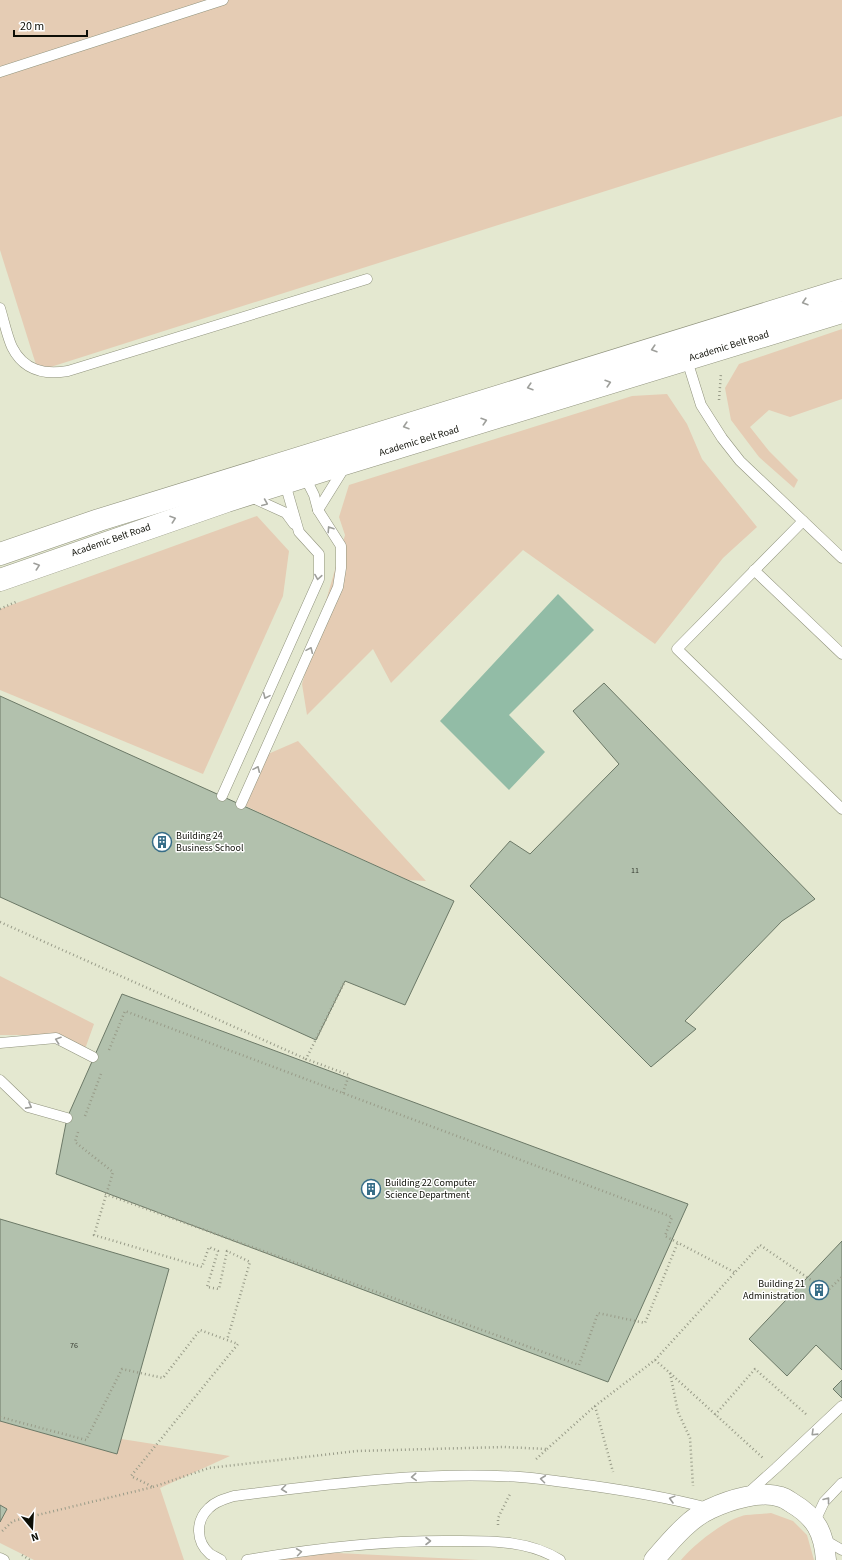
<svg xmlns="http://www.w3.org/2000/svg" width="842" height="1560" font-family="'Source Sans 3',sans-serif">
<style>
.green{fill:#e5ccb4}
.water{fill:#92bca6}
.building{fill:#b2c1ad;stroke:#6c7967}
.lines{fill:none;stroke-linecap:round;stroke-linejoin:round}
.service-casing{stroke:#90937d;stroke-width:11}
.minor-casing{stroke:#90937d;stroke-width:21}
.tertiary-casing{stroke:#90937d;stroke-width:23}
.path{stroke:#989b88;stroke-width:2.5;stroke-dasharray:1 3;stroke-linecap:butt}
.service{stroke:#fff;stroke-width:10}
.minor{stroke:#fff;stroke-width:20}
.tertiary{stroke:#fff;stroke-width:22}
.oneway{stroke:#9e9f9b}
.labels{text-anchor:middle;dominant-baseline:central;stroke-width:3;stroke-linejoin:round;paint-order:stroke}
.number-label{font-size:8px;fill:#363b30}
.street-label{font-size:10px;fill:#0d0e06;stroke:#fff}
.poi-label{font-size:10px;fill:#0d0e06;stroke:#fff;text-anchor:start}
</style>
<rect width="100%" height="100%" fill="#e4e8d0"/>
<g class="green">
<polygon points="0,0 842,0 842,116 38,371 0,250"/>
<polygon points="842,329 842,399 790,417 769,410 750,427 769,451 798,480 794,488 759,457 731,420 725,388 739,364"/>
<polygon points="667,394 687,424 702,459 757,527 723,558 655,644 523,550 391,683 373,649 307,715 302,684 345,535 339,517 349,485 632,396"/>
<polygon points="257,516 289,551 283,596 203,774 0,690 0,609"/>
<polygon points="298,741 426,881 408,880 241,804 268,754"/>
<polygon points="0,976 94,1024 85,1049 49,1035 0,1035"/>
<polygon points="0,1420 230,1456 160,1488 184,1560 34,1560 0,1543"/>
<path d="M771 1513 793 1521 807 1535 814 1560H681C693 1545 727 1518 746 1515 755 1514 763 1514 771 1513Z"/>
<polygon points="317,1552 479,1560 264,1560"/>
</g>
<polygon class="water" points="558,594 594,630 509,715 545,752 509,790 440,721"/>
<g class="building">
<polygon points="604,683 815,899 782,921 685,1021 696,1029 651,1067 470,886 510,841 530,854 619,764 573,711"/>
<polygon points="0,696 454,901 405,1005 345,981 316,1040 0,897"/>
<polygon points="122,994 688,1204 608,1382 56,1174 67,1118"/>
<polygon points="0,1219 169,1269 117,1454 0,1421"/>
<polygon points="842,1241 842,1370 816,1345 787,1376 749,1339"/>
<polygon points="842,1380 842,1398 833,1389"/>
<polygon points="0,1505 7,1509 0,1522"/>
</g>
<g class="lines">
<defs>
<g id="service">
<polyline points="0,72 223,0"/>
<path d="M0 308C4 321 7 336 12 347 24 371 45 375 68 371L367 279"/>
<polyline points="686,357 701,405 722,438 740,461 842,558"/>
<polyline points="249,499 253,498 286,513 294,524"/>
<polyline points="318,510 341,473 343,465"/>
<polyline points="803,521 677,649 842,809"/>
<polyline points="754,570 842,654"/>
<polyline points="222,796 319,579 319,554 299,532 284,480"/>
<polyline points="241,804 338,587 341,568 341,546 318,510 314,495 304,475"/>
<polyline points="0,1043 56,1038 93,1057"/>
<polyline points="0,1080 28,1107 67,1118"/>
<polyline points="747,1494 776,1468 842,1406"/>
<polyline points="815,1521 824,1502 842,1483"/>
<polyline points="823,1539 842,1550"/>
<polyline points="0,1558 4,1560"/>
<path d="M221 1560C218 1558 213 1556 210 1554 196 1542 195 1521 209 1508 216 1501 225 1499 234 1496 329 1484 424 1471 520 1477 537 1478 554 1481 571 1483 618 1489 662 1496 708 1508"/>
<path d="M247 1560C316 1548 385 1540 455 1541 491 1541 528 1540 560 1560"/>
</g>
<path id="minor" d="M654 1560C669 1543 689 1518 710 1509 729 1500 761 1490 781 1497 785 1498 789 1501 792 1503 816 1517 824 1533 826 1560"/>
<g id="tertiary">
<polyline points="0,554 99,520 842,290"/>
<polyline points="0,580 227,501 344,464 842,312"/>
</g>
</defs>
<use href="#service" class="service-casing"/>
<use href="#minor" class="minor-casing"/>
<use href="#tertiary" class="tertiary-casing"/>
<g class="path">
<polyline points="719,400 721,373"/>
<polyline points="0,609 18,601"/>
<polyline points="0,922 306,1059"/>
<polyline points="109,1050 125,1011 672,1217 665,1236 736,1273"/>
<polyline points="343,1093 349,1075 306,1059 345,981"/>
<polyline points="85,1116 101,1074"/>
<polyline points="78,1132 75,1142 113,1172 94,1235 202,1267 209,1247 218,1251 207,1287 219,1289 227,1251 250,1262 227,1340"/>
<polyline points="105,1194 579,1365 598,1313 645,1323 678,1242"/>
<polyline points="655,1360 670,1373 678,1412 690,1438 693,1486"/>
<polyline points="670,1373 763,1458"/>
<polyline points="595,1406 613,1472"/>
<polyline points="715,1415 755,1369 807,1415"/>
<polyline points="0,1417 86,1440 122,1369 163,1378 200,1330 238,1344 131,1476 153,1487 13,1521 0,1533"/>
<polyline points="547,1449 595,1406 655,1360 760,1245 827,1291 842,1277"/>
<polyline points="153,1487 209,1468 357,1451 504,1447 547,1449 534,1461"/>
<polyline points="498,1525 498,1518 510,1494"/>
<polyline points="22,1555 30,1560"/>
</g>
<use href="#service" class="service"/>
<use href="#minor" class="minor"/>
<use href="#tertiary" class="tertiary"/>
</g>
<defs><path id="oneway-chevron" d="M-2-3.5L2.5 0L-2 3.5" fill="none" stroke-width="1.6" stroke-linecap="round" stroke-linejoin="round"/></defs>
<g class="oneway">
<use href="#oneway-chevron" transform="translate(805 302) rotate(163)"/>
<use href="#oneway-chevron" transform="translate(654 349) rotate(163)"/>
<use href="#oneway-chevron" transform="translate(608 383) rotate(-17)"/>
<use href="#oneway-chevron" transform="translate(530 387) rotate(163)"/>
<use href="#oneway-chevron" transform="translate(484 421) rotate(-17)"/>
<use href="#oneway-chevron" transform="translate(406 426) rotate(163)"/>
<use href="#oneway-chevron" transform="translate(265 503) rotate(23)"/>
<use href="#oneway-chevron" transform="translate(173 519) rotate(-19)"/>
<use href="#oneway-chevron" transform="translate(330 529) rotate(-123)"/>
<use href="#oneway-chevron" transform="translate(37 566) rotate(-19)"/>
<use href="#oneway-chevron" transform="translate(318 577) rotate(99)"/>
<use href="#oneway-chevron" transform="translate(310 650) rotate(-66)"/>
<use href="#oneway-chevron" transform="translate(266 696) rotate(114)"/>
<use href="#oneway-chevron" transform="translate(257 769) rotate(-66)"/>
<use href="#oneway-chevron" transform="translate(58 1040) rotate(-161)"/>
<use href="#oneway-chevron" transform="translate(29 1106) rotate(28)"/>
<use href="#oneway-chevron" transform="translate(814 1433) rotate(136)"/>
<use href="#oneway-chevron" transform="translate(414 1477) rotate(176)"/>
<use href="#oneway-chevron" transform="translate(543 1479) rotate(-173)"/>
<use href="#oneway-chevron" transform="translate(284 1489) rotate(173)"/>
<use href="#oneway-chevron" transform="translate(672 1499) rotate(-165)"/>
<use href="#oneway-chevron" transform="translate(827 1500) rotate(-52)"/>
<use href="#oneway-chevron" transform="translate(428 1541)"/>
<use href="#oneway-chevron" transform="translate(299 1552) rotate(-8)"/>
</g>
<defs>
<symbol id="building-ring" viewBox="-11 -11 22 22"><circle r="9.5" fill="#fff" stroke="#376d88" stroke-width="1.5"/><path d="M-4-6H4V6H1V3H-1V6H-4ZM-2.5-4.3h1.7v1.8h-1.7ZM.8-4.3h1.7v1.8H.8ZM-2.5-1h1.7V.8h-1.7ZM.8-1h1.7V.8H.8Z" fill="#376d88"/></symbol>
</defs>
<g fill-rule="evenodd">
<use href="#building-ring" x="151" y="831" width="22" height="22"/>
<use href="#building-ring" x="360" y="1178" width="22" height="22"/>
<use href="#building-ring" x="808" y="1279" width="22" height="22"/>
</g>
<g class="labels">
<g class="number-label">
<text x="635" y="870">11</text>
<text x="74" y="1345">76</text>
</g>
<g class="street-label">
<text transform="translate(729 346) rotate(-17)">Academic Belt Road</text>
<text transform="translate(419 441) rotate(-17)">Academic Belt Road</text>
<text transform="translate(111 540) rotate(-19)">Academic Belt Road</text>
</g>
<g class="poi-label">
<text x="176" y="836">Building 24<tspan x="176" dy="12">Business School</tspan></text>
<text x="385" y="1183">Building 22 Computer<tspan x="385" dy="12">Science Department</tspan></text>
<text x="805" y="1284" text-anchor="end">Building 21<tspan x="805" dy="12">Administration</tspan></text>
</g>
</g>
<g transform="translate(32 1528) rotate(162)" stroke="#ffffff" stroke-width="3" paint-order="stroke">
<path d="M0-3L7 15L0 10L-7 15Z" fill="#0d0e06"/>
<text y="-6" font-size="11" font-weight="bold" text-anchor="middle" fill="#0d0e06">N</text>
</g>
<path d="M14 30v6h73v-6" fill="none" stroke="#0d0e06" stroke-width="2"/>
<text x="20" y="30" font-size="12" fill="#0d0e06" stroke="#ffffff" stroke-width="3" paint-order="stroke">20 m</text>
</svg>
